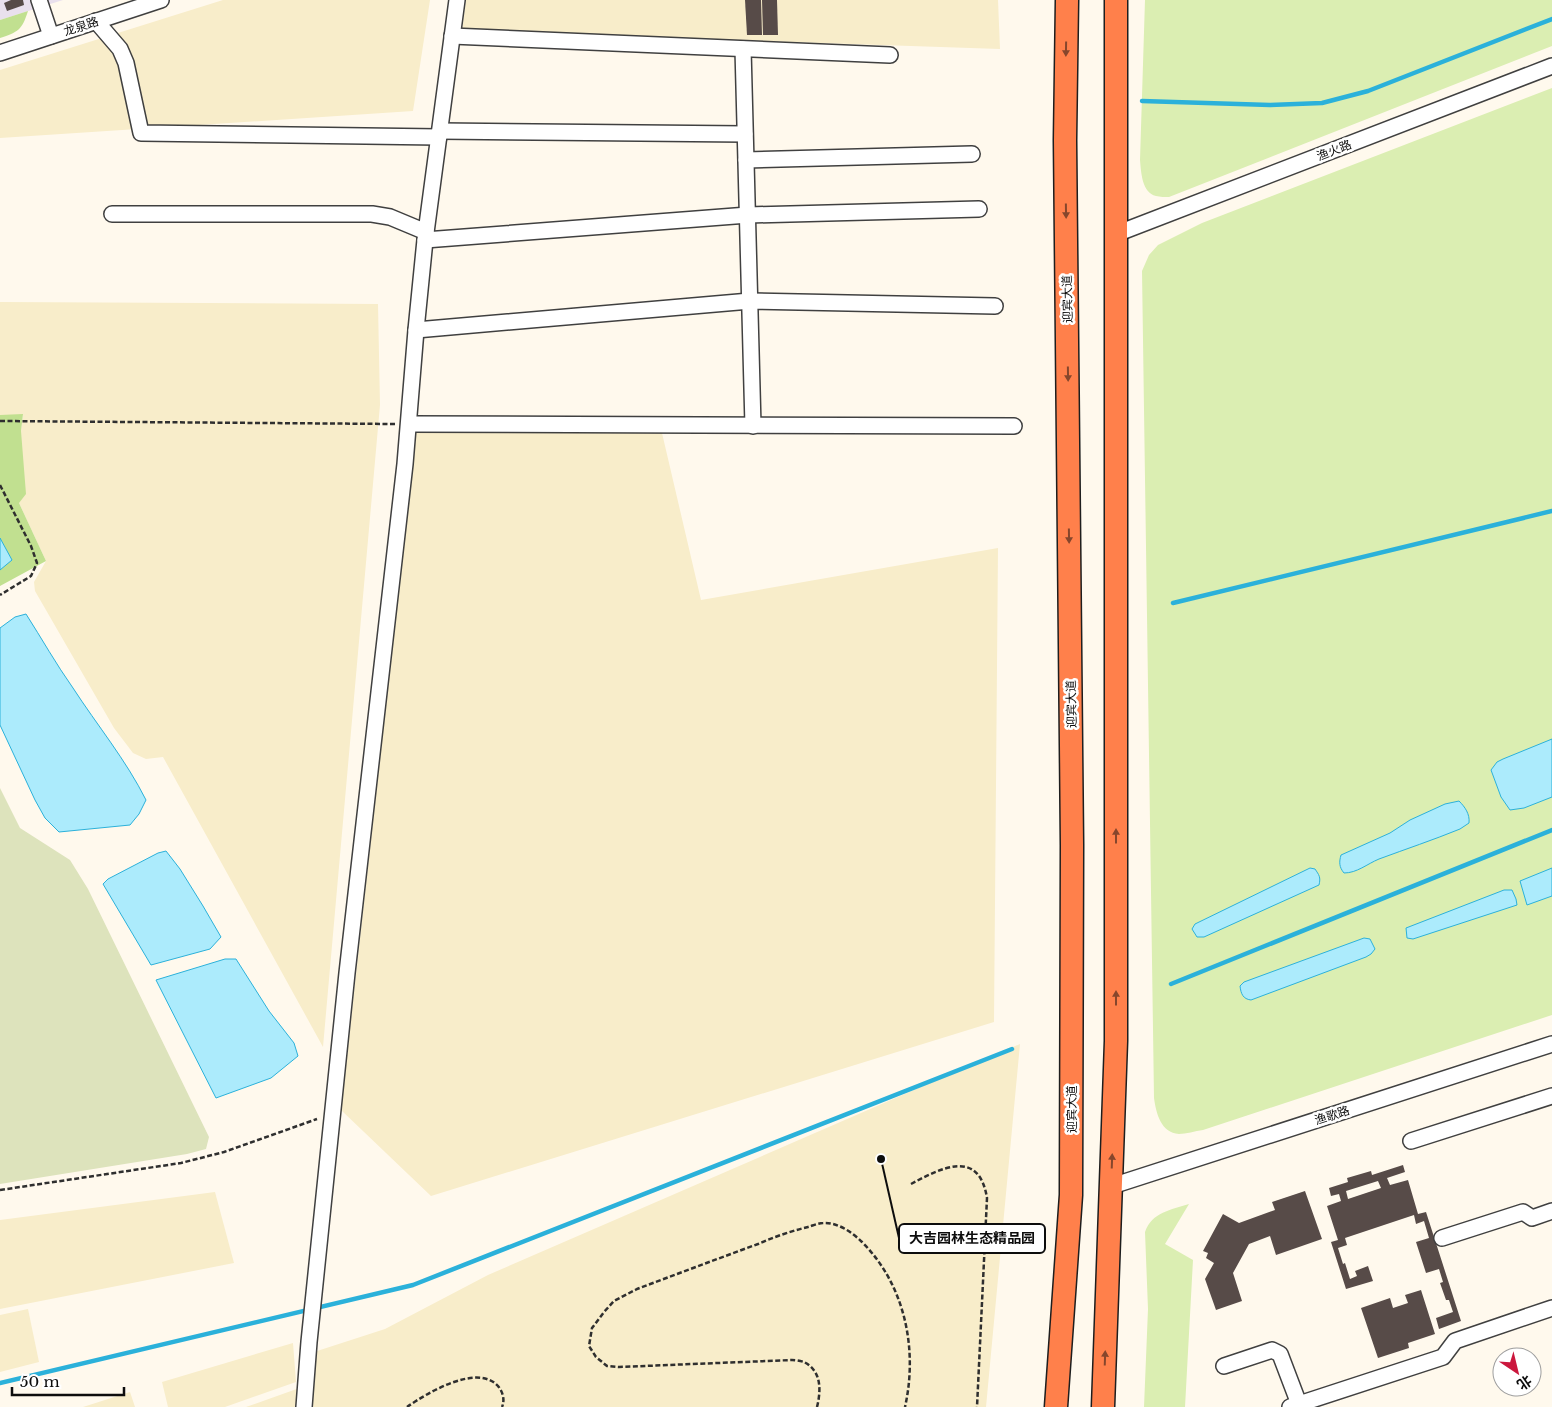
<svg xmlns="http://www.w3.org/2000/svg" width="1552" height="1407" font-family="'Libre Baskerville','Noto Sans SC',serif">
<style>
.industrial{fill:#e9e0ed}
.farmland{fill:#f8edca}
.green{fill:#dbeeb2}
.forest{fill:#c1e090}
.cemetery{fill:#dde3bc}
.water{fill:#acebfc;stroke:#2bb1da}
.lines{fill:none;stroke-linecap:round;stroke-linejoin:round}
.stream{stroke:#2bb1da;stroke-width:4.5}
.building{fill:#574b48;fill-rule:evenodd}
.minor-casing{stroke:#404040;stroke-width:18}
.highway-casing{stroke:#1e1e1e;stroke-width:25}
.path{stroke:#2f2f2f;stroke-width:2.5;stroke-dasharray:5 2.5;stroke-linecap:butt}
.minor{stroke:#fff;stroke-width:15}
.highway{stroke:#ff804b;stroke-width:22}
.oneway{fill:#86462c}
.labels{text-anchor:middle;dominant-baseline:central;stroke-width:5;stroke-linejoin:round;paint-order:stroke}
.street-label{font-size:12px;fill:#0d0d0d;stroke:#fff}
.leader{fill:none;stroke:#0d0d0d;stroke-width:2}
.callout-dot{fill:#0d0d0d;stroke:#fff;stroke-width:2}
.callout{fill:#fff;stroke:#0d0d0d;stroke-width:2}
.callout-label{font-size:14px;text-anchor:middle;font-weight:bold;fill:#0d0d0d}
</style>
<rect width="100%" height="100%" fill="#fff9ed"/>
<polygon class="industrial" points="0,0 63,0 0,20"/>
<g class="farmland">
<polygon points="223,0 430,0 413,111 0,138 0,70"/>
<polygon points="466,0 998,0 1000,49 462,31"/>
<polygon points="0,302 378,304 380,405 323,1047 163,757 146,759 133,753 114,728 35,591 34,582 46,561 19,503 21,431 23,415 0,415"/>
<polygon points="416,433 662,433 701,600 998,548 994,1022 431,1196 341,1110"/>
<polygon points="1020,1044 986,1407 246,1407 305,1386 314,1352 385,1329 488,1275"/>
<polygon points="215,1192 234,1263 0,1309 0,1220"/>
<polygon points="28,1309 39,1362 0,1372 0,1315"/>
<polygon points="293,1343 296,1382 225,1407 168,1407 162,1382"/>
<polygon points="130,1392 135,1407 83,1407"/>
</g>
<g class="green">
<path d="M1145 0H1552V46L1169 197C1165 197 1160 197 1156 196 1142 193 1141 172 1140 160Z"/>
<path d="M1552 88V1015L1203 1130C1195 1131 1186 1134 1179 1134 1161 1133 1156 1113 1154 1098L1142 271 1149 255 1158 245 1202 223Z"/>
<path d="M1189 1204 1165 1244 1193 1260 1185 1407H1144L1148 1309 1145 1232C1152 1212 1171 1210 1189 1204Z"/>
</g>
<g class="forest">
<path d="M28 11C22 30 18 32 0 38V20Z"/>
<polygon points="23,414 21,431 26,494 19,503 46,561 0,586 0,415"/>
</g>
<polygon class="cemetery" points="0,788 20,828 70,860 88,889 209,1137 206,1149 187,1154 0,1184"/>
<g class="water">
<polygon points="0,538 12,560 0,570"/>
<path d="M26 614C42 639 56 664 73 688 97 725 126 760 146 800L139 814 130 825 59 832 45 818 35 800 0 725V628L15 617Z"/>
<polygon points="1552,739 1552,797 1524,808 1510,810 1501,797 1491,770 1497,762 1503,759"/>
<path d="M1459 801C1465 807 1470 814 1469 823L1460 829C1433 840 1406 849 1379 859 1367 864 1357 873 1344 873 1339 867 1339 862 1341 855L1390 833 1410 820 1445 804Z"/>
<polygon points="166,851 180,869 203,906 221,937 210,949 151,965 103,884 108,879 158,853"/>
<path d="M1310 868 1315 869C1319 875 1321 877 1319 885L1204 937H1197L1192 929 1195 924Z"/>
<polygon points="1552,868 1552,896 1527,905 1520,881"/>
<polygon points="1504,890 1512,890 1516,899 1517,905 1413,939 1407,938 1406,928"/>
<path d="M1364 938 1370 939 1375 949 1371 954 1366 957 1251 1000C1243 999 1241 994 1240 986L1244 982Z"/>
<polygon points="225,959 236,959 269,1011 294,1043 298,1056 271,1078 216,1098 156,980"/>
</g>
<g class="lines">
<g class="stream">
<polyline points="1142,101 1270,105 1322,103 1368,91 1552,19"/>
<polyline points="1173,603 1552,511"/>
<polyline points="1171,984 1552,830"/>
<polyline points="0,1383 413,1285 1012,1049"/>
</g>
</g>
<g class="building">
<polygon points="11,0 23,0 24,5 7,11 4,3"/>
<polygon points="745,0 761,0 762,35 747,35"/>
<polygon points="762,0 777,0 778,35 763,35"/>
<path d="M1403 1165 1405 1172 1387 1178 1390 1185 1408 1180 1418 1214 1426 1212 1461 1321 1439 1329 1436 1318 1453 1312 1449 1300H1446L1440 1283 1443 1282 1439 1269 1426 1273 1416 1242 1429 1238 1424 1221 1416 1224 1414 1215 1345 1238 1347 1245 1338 1248 1343 1264 1345 1263 1350 1279 1357 1276 1355 1271 1368 1266 1373 1281 1346 1289 1331 1242 1338 1240 1327 1206 1341 1201 1339 1194 1331 1196 1329 1188 1348 1182 1347 1178 1371 1171 1372 1175ZM1378 1181 1381 1188 1348 1199 1346 1191Z"/>
<polygon points="1305,1191 1322,1239 1276,1255 1270,1236 1249,1244 1233,1273 1242,1301 1216,1310 1205,1279 1214,1263 1206,1258 1208,1253 1203,1251 1223,1214 1239,1223 1275,1210 1272,1202"/>
<polygon points="1421,1290 1435,1334 1408,1343 1409,1348 1378,1358 1361,1308 1390,1298 1393,1308 1408,1303 1405,1295"/>
</g>
<g class="lines">
<defs>
<g id="minor">
<polyline points="39,0 51,36"/>
<polyline points="96,21 120,49 126,63 141,133 439,137"/>
<polyline points="452,36 890,55"/>
<polyline points="743,49 753,426"/>
<polyline points="0,53 161,0"/>
<polyline points="440,131 745,134"/>
<polyline points="746,160 972,154"/>
<polyline points="112,214 372,214 390,217 426,232"/>
<polyline points="1116,234 1552,66"/>
<polyline points="425,240 748,215 979,209"/>
<polyline points="416,330 750,301 995,306"/>
<polyline points="409,424 1014,426"/>
<polyline points="1411,1141 1552,1096"/>
<polyline points="1112,1186 1552,1044"/>
<polyline points="1442,1238 1523,1212 1532,1218 1552,1211"/>
<polyline points="1224,1366 1272,1350 1280,1354 1299,1404"/>
<polyline points="304,1407 309,1342 347,973 405,464 416,330 425,240 457,0"/>
<polyline points="1290,1407 1443,1357 1455,1341 1552,1308"/>
</g>
<g id="highway">
<polyline points="1056,1407 1071,1195 1072,845 1065,140 1067,0"/>
<polyline points="1103,1407 1116,1041 1116,0"/>
</g>
</defs>
<use href="#minor" class="minor-casing"/>
<use href="#highway" class="highway-casing"/>
<g class="path">
<polyline points="0,421 395,424"/>
<polyline points="0,485 31,546 37,563 31,576 0,595"/>
<path d="M911 1184C941 1168 979 1148 987 1198L977 1407"/>
<polyline points="0,1190 181,1163 224,1152 317,1119"/>
<path d="M407 1407C427 1393 477 1363 498 1386 503 1392 505 1400 502 1407"/>
<path d="M817 1407C821 1391 822 1371 804 1362 801 1361 796 1360 792 1360L619 1367 607 1366 596 1357 589 1346 592 1328 604 1312 614 1301 637 1289C677 1274 717 1259 758 1244 774 1237 791 1231 808 1227 812 1226 818 1223 823 1223 837 1222 852 1232 862 1242 905 1285 918 1349 905 1407"/>
</g>
<use href="#minor" class="minor"/>
<use href="#highway" class="highway"/>
</g>
<defs><path id="oneway-solid" d="M-6-.8H1V-3.2L6.5 0L1 3.2V.8H-6Z" transform="scale(1.25)"/></defs>
<g class="oneway">
<use href="#oneway-solid" transform="translate(1066 49) rotate(91)"/>
<use href="#oneway-solid" transform="translate(1066 211) rotate(89)"/>
<use href="#oneway-solid" transform="translate(1068 374) rotate(89)"/>
<use href="#oneway-solid" transform="translate(1069 536) rotate(89)"/>
<use href="#oneway-solid" transform="translate(1116 836) rotate(-90)"/>
<use href="#oneway-solid" transform="translate(1116 998) rotate(-90)"/>
<use href="#oneway-solid" transform="translate(1112 1161) rotate(-88)"/>
<use href="#oneway-solid" transform="translate(1105 1358) rotate(-88)"/>
</g>
<g class="labels">
<g class="street-label">
<text transform="translate(81 26) rotate(-18)">龙泉路</text>
<text transform="translate(1334 150) rotate(-21)">渔火路</text>
<text transform="translate(1067 299) rotate(-91)">迎宾大道</text>
<text transform="translate(1071 704) rotate(-91)">迎宾大道</text>
<text transform="translate(1071 1109) rotate(-90)">迎宾大道</text>
<text transform="translate(1332 1115) rotate(-18)">渔歌路</text>
</g>
</g>
<path class="leader" d="M881 1159L899 1238"/>
<circle class="callout-dot" cx="881" cy="1159" r="5"/>
<rect class="callout" x="899" y="1224" width="146" height="29" rx="5"/>
<g class="callout-label">
<text x="972" y="1243">大吉园林生态精品园</text>
</g>
<g transform="translate(1517 1372) rotate(145)"><circle r="24" fill="#ffffff" stroke="#9e9e9e"/>
<path d="M0-4L9 19L0 12L-9 19Z" fill="#cb173d"/>
<text y="-8" font-size="14" font-weight="bold" text-anchor="middle" fill="#0d0d0d">北</text>
</g>
<path d="M12 1387v8h112v-8" fill="none" stroke="#0d0d0d" stroke-width="2.5"/>
<text x="20" y="1387" font-size="15" fill="#0d0d0d" stroke="#ffffff" stroke-width="4" paint-order="stroke">50 m</text>
</svg>
